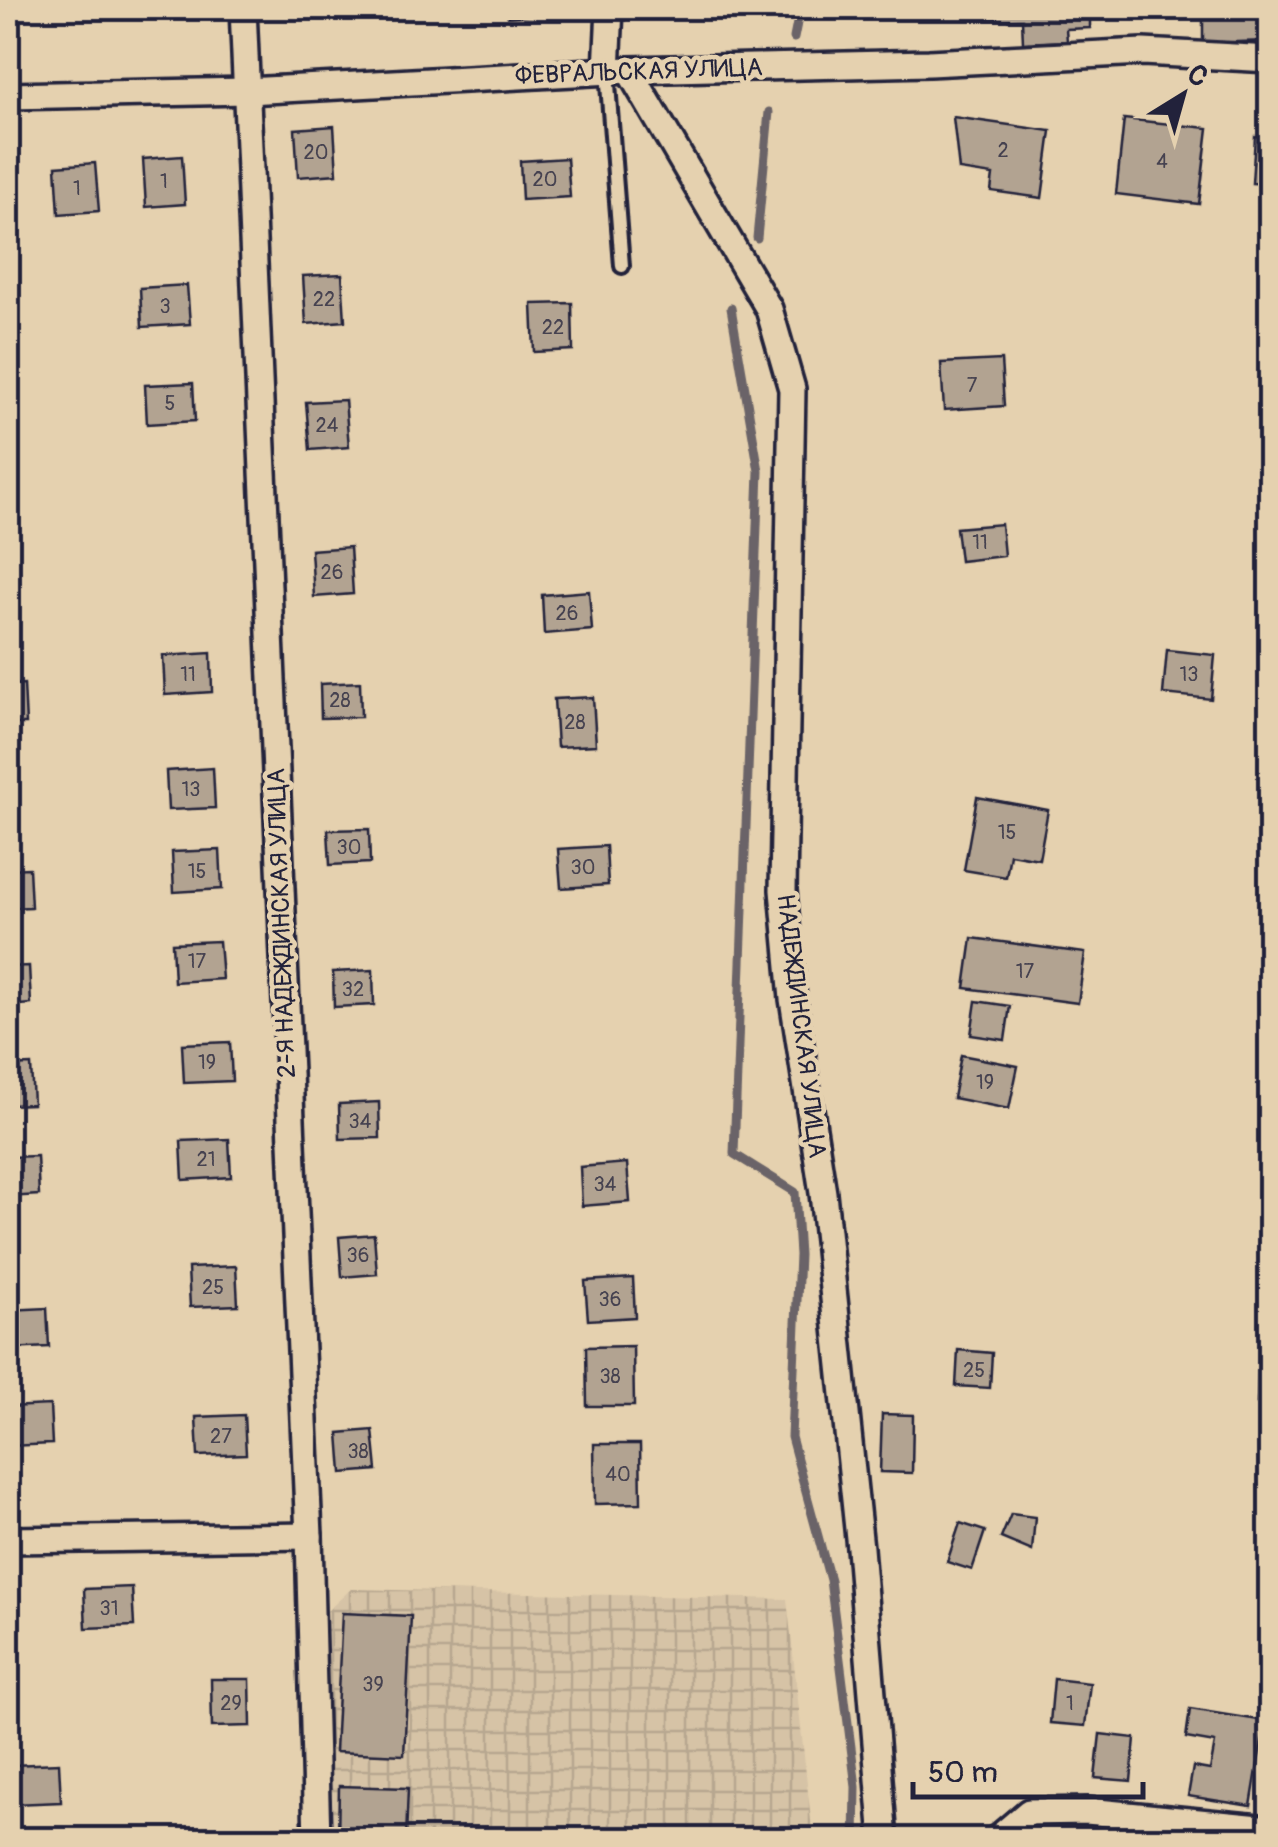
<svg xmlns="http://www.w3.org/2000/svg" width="1278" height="1847" font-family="Pangolin,sans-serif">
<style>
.industrial{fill:url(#industrial-grid)}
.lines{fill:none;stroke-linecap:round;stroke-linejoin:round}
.stream{stroke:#6b6467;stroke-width:9}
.building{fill:#b2a391;stroke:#22223b;stroke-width:2.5}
.service-casing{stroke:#22223b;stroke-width:20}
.minor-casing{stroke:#22223b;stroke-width:32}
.service{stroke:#e5d1af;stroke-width:12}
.minor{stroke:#e5d1af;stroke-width:25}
.labels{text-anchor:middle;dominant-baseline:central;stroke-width:9;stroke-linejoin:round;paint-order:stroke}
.number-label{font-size:20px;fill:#464250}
.street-label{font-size:25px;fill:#22223b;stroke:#e5d1af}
</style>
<defs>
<pattern id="industrial-grid" width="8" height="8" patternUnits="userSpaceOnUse" patternTransform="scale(2.5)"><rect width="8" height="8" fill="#d6c3a6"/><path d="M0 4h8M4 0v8" fill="none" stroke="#b7a790"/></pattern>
</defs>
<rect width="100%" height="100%" fill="#e5d1af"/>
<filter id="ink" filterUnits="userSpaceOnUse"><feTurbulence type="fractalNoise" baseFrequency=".01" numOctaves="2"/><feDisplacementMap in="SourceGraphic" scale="20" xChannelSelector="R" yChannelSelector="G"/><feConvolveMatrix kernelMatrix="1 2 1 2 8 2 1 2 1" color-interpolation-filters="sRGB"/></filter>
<g filter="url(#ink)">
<polygon class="industrial" points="351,1589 787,1599 813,1839 327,1839 326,1612"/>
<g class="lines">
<g class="stream">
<polyline points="794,38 800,8"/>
<polyline points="757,238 769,112"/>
<polyline points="731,308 759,471 734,1154 795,1192 799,1255 791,1437 830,1580 856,1787 855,1840"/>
</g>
</g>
<g class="building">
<polygon points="122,8 169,8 169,16 123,19"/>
<polygon points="507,8 554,8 555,14 508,17"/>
<polygon points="976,8 1090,8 1090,28 1066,29 1067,41 1023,43 1022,19 976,20"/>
<polygon points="1203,8 1270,8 1270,41 1203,43"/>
<polygon points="953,117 1051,131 1042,198 991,191 993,175 959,170"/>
<polygon points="1124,119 1208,128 1199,204 1116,194"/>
<polygon points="334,126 337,174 298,177 295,129"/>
<polygon points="1255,136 1270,137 1270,184 1252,183"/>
<polygon points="182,156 185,204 146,207 143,159"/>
<polygon points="567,158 570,197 522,200 520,161"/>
<polygon points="95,163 99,211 59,214 56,166"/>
<polygon points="342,274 345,321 306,324 303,276"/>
<polygon points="187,285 190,324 142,327 140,288"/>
<polygon points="572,303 573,350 534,352 532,304"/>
<polygon points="1001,360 1004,406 944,410 941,363"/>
<polygon points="193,383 195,421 147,424 145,385"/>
<polygon points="345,400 349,447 310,450 306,402"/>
<polygon points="1001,524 1004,556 960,561 956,528"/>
<polygon points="350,547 353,594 314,597 311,550"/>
<polygon points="16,584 18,624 8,624 8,585"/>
<polygon points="589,591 592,630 544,634 542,595"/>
<polygon points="1167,650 1215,655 1211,699 1163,694"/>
<polygon points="211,653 212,692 165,695 163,656"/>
<polygon points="360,682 361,717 321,718 320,684"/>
<polygon points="24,684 26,724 8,724 8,685"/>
<polygon points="593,697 596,745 557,747 554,699"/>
<polygon points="213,768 215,808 168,810 166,771"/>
<polygon points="977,797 1048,810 1039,859 1010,854 1006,877 964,870"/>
<polygon points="369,829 370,863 330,865 328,830"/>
<polygon points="606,846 608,885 561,888 558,849"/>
<polygon points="220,850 222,889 174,892 172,852"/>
<polygon points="29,868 31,907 8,908 8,869"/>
<polygon points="972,938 1085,953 1078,1003 965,988"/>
<polygon points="219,941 222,979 174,982 172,943"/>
<polygon points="29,966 31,1004 8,1006 8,967"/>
<polygon points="373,970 374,1005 334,1007 333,972"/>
<polygon points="976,1001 1010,1006 1005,1040 971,1035"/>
<polygon points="230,1042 232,1081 184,1083 182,1044"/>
<polygon points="961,1055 1018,1066 1009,1109 953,1098"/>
<polygon points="31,1065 33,1104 8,1105 8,1066"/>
<polygon points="379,1102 380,1138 340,1139 339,1104"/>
<polygon points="229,1139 231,1177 183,1180 181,1141"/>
<polygon points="37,1156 39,1195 8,1197 8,1157"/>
<polygon points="627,1163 630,1202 582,1206 580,1167"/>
<polygon points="374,1234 377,1274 342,1277 339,1237"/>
<polygon points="236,1266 238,1305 190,1307 188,1268"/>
<polygon points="633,1278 635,1317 588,1320 585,1281"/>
<polygon points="47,1308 49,1347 8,1349 8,1310"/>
<polygon points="633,1346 634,1406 587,1406 586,1347"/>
<polygon points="1259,1346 1270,1347 1270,1404 1257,1403"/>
<polygon points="958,1350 992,1353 990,1388 956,1386"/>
<polygon points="50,1405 52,1444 8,1446 8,1407"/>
<polygon points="882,1414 913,1415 912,1473 880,1472"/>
<polygon points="244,1415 246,1454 198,1456 196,1417"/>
<polygon points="373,1430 377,1470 342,1473 339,1433"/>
<polygon points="594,1444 640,1444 641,1503 595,1504"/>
<polygon points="1011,1514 1035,1517 1032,1551 1001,1538"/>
<polygon points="960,1523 985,1531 972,1570 947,1562"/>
<polygon points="132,1587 134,1626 86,1628 84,1589"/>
<polygon points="342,1613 411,1616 404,1755 335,1752"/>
<polygon points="211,1679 250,1679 251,1726 212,1727"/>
<polygon points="1054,1679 1090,1683 1085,1726 1050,1723"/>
<polygon points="1190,1709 1265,1721 1251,1806 1188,1796 1193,1767 1210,1770 1215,1743 1186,1738"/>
<polygon points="1100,1734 1135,1738 1131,1781 1095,1778"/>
<polygon points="59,1763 61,1802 14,1804 12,1765"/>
<polygon points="339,1786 408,1788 406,1840 338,1840"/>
<polygon points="257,1826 258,1840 210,1840 210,1829"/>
</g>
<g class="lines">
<defs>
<polyline id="service" points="607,71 622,266"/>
<g id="minor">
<polyline points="243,8 309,1536 317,1840"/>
<polyline points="629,70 769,309 792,389 783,890 793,999 823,1193 860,1548 884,1840"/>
<polyline points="607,71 610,8"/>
<polyline points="8,96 247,91 629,70 929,63 1143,52 1270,59"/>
<polyline points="8,1540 309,1536"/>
<polyline points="996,1840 1029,1812 1087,1811 1270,1829"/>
</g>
</defs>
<use href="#service" class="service-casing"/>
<use href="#minor" class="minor-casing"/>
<use href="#service" class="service"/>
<use href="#minor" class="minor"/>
</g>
</g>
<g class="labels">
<g class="number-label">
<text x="1003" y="150">2</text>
<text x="316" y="152">20</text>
<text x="1162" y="161">4</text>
<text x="545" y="179">20</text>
<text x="164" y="181">1</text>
<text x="77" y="188">1</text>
<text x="324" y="299">22</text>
<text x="165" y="306">3</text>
<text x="553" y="327">22</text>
<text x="972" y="385">7</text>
<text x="170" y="403">5</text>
<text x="327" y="425">24</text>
<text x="980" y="542">11</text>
<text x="332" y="572">26</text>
<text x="567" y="613">26</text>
<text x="188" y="674">11</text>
<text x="1189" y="674">13</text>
<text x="340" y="700">28</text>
<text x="575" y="722">28</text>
<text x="191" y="789">13</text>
<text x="1007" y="832">15</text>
<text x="349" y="847">30</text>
<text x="583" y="867">30</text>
<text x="197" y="871">15</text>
<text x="197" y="961">17</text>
<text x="1025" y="971">17</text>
<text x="353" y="989">32</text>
<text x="207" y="1062">19</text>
<text x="985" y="1082">19</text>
<text x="360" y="1121">34</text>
<text x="206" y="1159">21</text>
<text x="605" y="1184">34</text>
<text x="358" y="1255">36</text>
<text x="213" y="1287">25</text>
<text x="610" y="1299">36</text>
<text x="974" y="1370">25</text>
<text x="610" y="1376">38</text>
<text x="221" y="1436">27</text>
<text x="358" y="1451">38</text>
<text x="618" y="1474">40</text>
<text x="109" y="1608">31</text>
<text x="373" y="1684">39</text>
<text x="231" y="1703">29</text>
<text x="1070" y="1703">1</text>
</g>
<g class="street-label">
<text transform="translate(639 72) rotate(-2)">ФЕВРАЛЬСКАЯ УЛИЦА</text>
<text transform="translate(282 923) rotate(-92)">2-Я НАДЕЖДИНСКАЯ УЛИЦА</text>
<text transform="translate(801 1026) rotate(83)">НАДЕЖДИНСКАЯ УЛИЦА</text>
</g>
</g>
<rect width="1278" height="1847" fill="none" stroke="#e5d1af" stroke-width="40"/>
<rect x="20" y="20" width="1238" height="1807" fill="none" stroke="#22223b" stroke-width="4" filter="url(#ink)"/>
<g transform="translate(1183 95) rotate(37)" stroke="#e5d1af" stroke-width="8" paint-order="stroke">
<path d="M0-8L18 38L0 25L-18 38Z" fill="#22223b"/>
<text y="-15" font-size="28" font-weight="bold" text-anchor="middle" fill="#22223b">С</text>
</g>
<path d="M913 1782v15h230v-15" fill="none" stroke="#22223b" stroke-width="5"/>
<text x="928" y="1782" font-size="30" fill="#22223b" stroke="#e5d1af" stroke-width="8" paint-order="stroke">50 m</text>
</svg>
